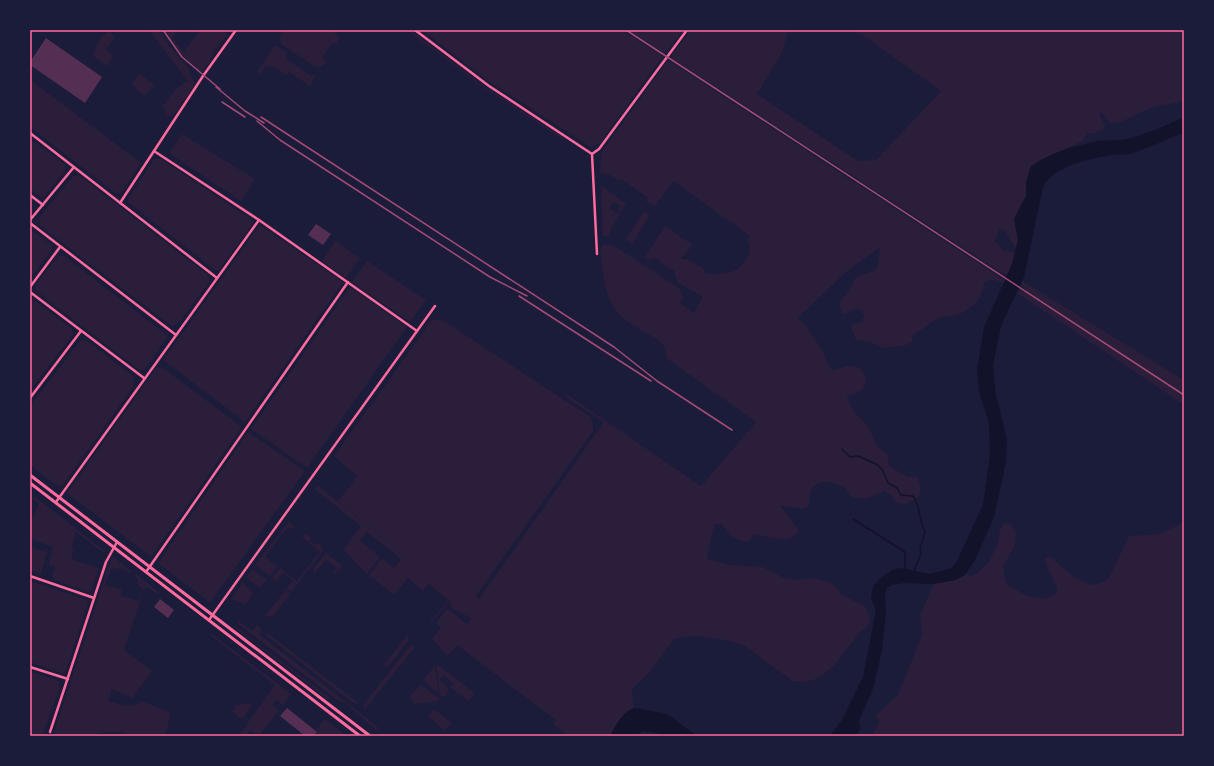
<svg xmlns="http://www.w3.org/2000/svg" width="1214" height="766" font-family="'Open Sans',sans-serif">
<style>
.green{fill:#2a1e3b}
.water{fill:#12122b}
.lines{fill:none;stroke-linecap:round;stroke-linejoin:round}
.stream{stroke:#12122b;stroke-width:1.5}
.building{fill:#542f53}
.minor{stroke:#ff6b9d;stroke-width:2.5}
.tertiary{stroke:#ff6b9d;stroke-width:3}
.rail{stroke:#a44b75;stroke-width:1.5}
.neatline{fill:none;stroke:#ff6b9d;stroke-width:1.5}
</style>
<rect width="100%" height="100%" fill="#1b1b3a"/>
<g class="green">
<polygon points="151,30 159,30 170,47 187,66 195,84 172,117 164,115 166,110 162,107 175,90 187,81 190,83 153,36"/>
<polygon points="164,30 177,30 172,38 184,52 200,30 224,30 227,35 214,51 211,59 202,73 183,56"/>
<polygon points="284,30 330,30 337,34 339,40 337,44 332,43 322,58 326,61 322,67 315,67 281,44 280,36"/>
<polygon points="407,30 410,30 487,88 564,138 565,141 486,89"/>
<polygon points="422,30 622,30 663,56 600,143 591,147 488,81"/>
<polygon points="629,30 683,30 665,54"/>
<path d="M691 30H788L783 51 757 94 858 161 876 160 941 91 855 30H1184V100C1174 105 1164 104 1154 107 1141 111 1121 125 1110 123L1101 112 1100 116 1105 125 1103 130 1095 133H1087L1083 141 1040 160 1026 182V196L1014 219 1018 240 1016 248C1010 242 1009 235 1003 229L999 230 995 241 1004 251 1015 253 1008 277 670 57Z"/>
<polygon points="108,32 113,33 112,34 115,37 106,50 114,56 107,66 94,57 93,54 101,37"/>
<polygon points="277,46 287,53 285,58 311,76 316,74 310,86 289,72 286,75 273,67 266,66 260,74 257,72 273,48"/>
<path d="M668 60 1006 281 1004 283C1000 282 993 279 989 280 982 282 984 288 982 293 980 300 971 307 965 311 957 317 950 315 942 317 931 321 922 330 912 336V342L904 346 884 348 870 342 856 340 852 330V324L862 322 864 315 861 310 856 308 849 313 843 314 840 308V301L852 286 854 279 860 275 874 271 878 267 880 247 846 272 798 318 805 325 823 351 827 363 833 371C838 369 843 367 848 366 868 362 876 394 847 395 853 415 858 413 868 427 877 442 871 443 888 455L889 466 908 477 916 476 920 483V496L906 504 897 503 891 495 884 491 868 498H852C849 495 847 491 844 488 836 481 815 478 811 491 809 496 810 502 808 507L803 509 780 505 799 531C791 546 767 536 753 534L749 542C735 542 729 534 721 524L714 525 707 559 731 565 763 567 782 577 797 580 816 578 831 583 843 595 866 607C867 611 870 616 870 619 869 628 861 630 857 636 840 657 825 687 793 681L743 645 730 641 699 636H687L674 639 650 672 632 689 634 708C622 712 616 726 610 736H567L553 724 556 720 457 645 448 656 432 639 441 628 436 623 446 610H449L467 624 476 611 471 618 452 608 449 601 435 619 431 620 429 619 431 617 433 619 448 600 429 584 423 591 408 578 394 595 369 575 382 558 394 568 401 559 367 532 360 541 380 557 367 574C358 567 352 557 343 550L361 526 314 489 317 485 410 558 338 501 357 476 334 456 425 330C426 324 431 320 436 319L444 321 589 416 593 423V431L476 596 479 599 604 422 567 398 565 393 701 486 756 422 666 358C666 353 666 348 662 344 650 333 631 327 619 314 603 297 603 271 600 249L603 245H613L679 288 683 297 680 303 694 313 703 297 677 282 674 271 659 262 660 260 657 258 649 260 645 257 665 226 693 245 681 259H687L703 268 705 273C711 275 727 274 733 271 745 266 754 251 747 240L750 236 673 181 655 207 646 201 648 198 621 179 618 180 610 175 600 173 601 153Z"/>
<path d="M140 74 155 85 145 95C138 94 137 87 131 84Z"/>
<polygon points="30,80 141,163 121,193 117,194 30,127"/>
<polygon points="182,134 255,179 241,201 169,153"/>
<polygon points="30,138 65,165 65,170 44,197 41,197 30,189"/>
<polygon points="154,159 161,159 252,220 253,223 219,270 215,270 128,202 128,199"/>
<polygon points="79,175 208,275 210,281 178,323 172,326 40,226 39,218 73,176"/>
<polygon points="604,187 626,204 620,213 618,212 620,206 614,202 609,208 620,215 611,228 610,236 603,236 601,188"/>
<polygon points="644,211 650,215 632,244 626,239"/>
<polygon points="260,225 343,282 245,422 163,360"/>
<polygon points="30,229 52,245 52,250 30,279"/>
<polygon points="335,241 360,258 346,278 322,261"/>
<polygon points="58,256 64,256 168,336 144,370 141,371 36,291 35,286"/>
<polygon points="367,261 426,300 410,322 352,282"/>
<polygon points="1022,281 1184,380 1184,405 1017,293 1019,290 1023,292 1026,289 1021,286"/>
<polygon points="350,287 407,327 307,468 251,429"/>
<polygon points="30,297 72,329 73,335 30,390"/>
<polygon points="86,340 134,377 133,387 63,485 59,487 30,465 30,406 80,341"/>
<polygon points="157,367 163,368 242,427 151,557 67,493"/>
<polygon points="248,432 305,471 210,603 158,563"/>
<polygon points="34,496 105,551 104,553 76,532 71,549 74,550 71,559 99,568 91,591 88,592 55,580 52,576 55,567 49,565 53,547 30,539 30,523 39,504 33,499 31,500"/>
<polygon points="289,521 294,526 293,528 286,529 265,557 277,566 270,576 255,565"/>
<path d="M1184 522V736H872L879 723V720L875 717 884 707 898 695 922 635 920 615 934 584 955 580 965 575 971 576 980 571 988 563 997 545 1000 530 1004 524H1010L1016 532 1015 545 1003 567 1006 583C1019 593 1043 606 1057 592 1057 580 1046 572 1045 559L1049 556 1074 577 1091 585 1101 583 1109 578 1129 536 1160 534Z"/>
<polygon points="305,533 311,538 309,541 315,545 318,543 322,546 323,551 291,592 287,589 293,580 283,573 276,581 272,578 280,568 297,581 320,552 302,537"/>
<polygon points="30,547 47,552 41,574 30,570"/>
<polygon points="326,553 343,566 334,575 333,574 337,568 326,560 314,574 313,569"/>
<path d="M113 557 132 571 130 574 122 568 111 569 105 585 122 590 121 596 139 601 143 589 137 585 138 579 134 576 136 574 159 592 157 594 147 587 144 589 124 650 152 671 132 698 112 689 108 701C120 704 132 710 142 701L171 713 165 736H134L120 732H107L87 736H30V671L59 681 60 687 43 733 53 736 110 562Z"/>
<polygon points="252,569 267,580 260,588 246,578"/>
<polygon points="30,581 87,600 88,603 66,671 62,673 30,662"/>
<polygon points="243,582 253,594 245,605 231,599"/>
<polygon points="286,590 290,594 274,615 269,617 264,616"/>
<polygon points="239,621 252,631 257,625 262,629 259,634 379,728 376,730 345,703 337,700 237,623"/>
<polygon points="233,626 235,626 330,698 329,700"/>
<polygon points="266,632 360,704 353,703 268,637"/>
<polygon points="211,633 291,694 283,705 276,700 272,705 279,710 259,736 250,731 246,736 238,736 275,685 211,636"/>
<polygon points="408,634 409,640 389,666 382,667"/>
<polygon points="411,645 415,647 365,709 363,705"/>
<polygon points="436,665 441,667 475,693 468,701 450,687 453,683 443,675 439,680 449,689 444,697 440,695"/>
<polygon points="435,666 439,694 424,681 425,677"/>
<polygon points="421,685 440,699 438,701 415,704 411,699 411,695"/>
<polygon points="250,703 252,706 243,718 240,718 232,712 236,705"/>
<polygon points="434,709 452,723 445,731 428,716"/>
<polygon points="325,719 347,736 315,736 318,732 316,730"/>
</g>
<g class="water">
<path d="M1184 117V133C1166 139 1147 149 1129 154 1124 155 1118 154 1113 155 1091 158 1053 166 1043 187L1024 277 1001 326 993 365 995 390 1007 439 1006 462 994 517 975 560 965 575 955 580 934 584 904 583 892 585 887 588 885 593 886 611 882 650 873 689 858 722 861 728 855 736H830L842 720 863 677 876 610 871 598 873 587 879 579 892 570 901 568 930 574 952 568 957 561 983 505 990 454 989 424 979 391 977 371 984 327 1012 264 1018 240 1014 219 1026 196V182L1031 166C1051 153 1071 147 1093 142 1104 139 1116 142 1127 139 1146 134 1166 126 1184 117Z"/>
<path d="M634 708 663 713 672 717 696 736H664L657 733 643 731 634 736H610C616 726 622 712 634 708Z"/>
</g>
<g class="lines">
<g class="stream">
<path d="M842 449 850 457 858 456 878 465 883 471 888 483 897 488 901 495 913 496C921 506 919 521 925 532L920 548 921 554 913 573"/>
<polyline points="853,519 905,552 905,570"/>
</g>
</g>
<g class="building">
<polygon points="46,38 102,77 85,103 30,65 30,62"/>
<polygon points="316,224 331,234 323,245 308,235"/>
<polygon points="160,599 174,610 168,618 154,607"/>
<polygon points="287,708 317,732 314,736 305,736 280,716"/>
</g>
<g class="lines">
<g class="minor">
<polyline points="415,30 489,86 592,154 597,254"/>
<polyline points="30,133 217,278"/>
<polyline points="154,151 259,220 417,331"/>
<polyline points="592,154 599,149 687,30"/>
<polyline points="30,195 43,205"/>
<polyline points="120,203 203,76 236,30"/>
<polyline points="30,220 74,167"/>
<polyline points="30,223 176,335"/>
<polyline points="30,287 60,247"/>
<polyline points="30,292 144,378"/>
<polyline points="30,398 81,331"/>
<polyline points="56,502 259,220"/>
<polyline points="146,572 348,282"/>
<polyline points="30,576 94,598"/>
<polyline points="209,620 435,306"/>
<polyline points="30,667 68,679"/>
<polyline points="50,732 106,562 117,542"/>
</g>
<g class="tertiary">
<polyline points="30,475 370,736"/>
<polyline points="30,483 360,736"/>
</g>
<g class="rail">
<polyline points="163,30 182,57 220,89"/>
<polyline points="626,30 1184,395"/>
<polyline points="216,87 245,111 264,123"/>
<polyline points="222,102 245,117"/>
<polyline points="261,117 614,347 657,381 732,430"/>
<polyline points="257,121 280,140 490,277 527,296"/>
<polyline points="519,296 651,381"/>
</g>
</g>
<rect width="1214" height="766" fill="none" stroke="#1b1b3a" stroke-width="62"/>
<rect x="31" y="31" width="1152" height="704" class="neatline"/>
</svg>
